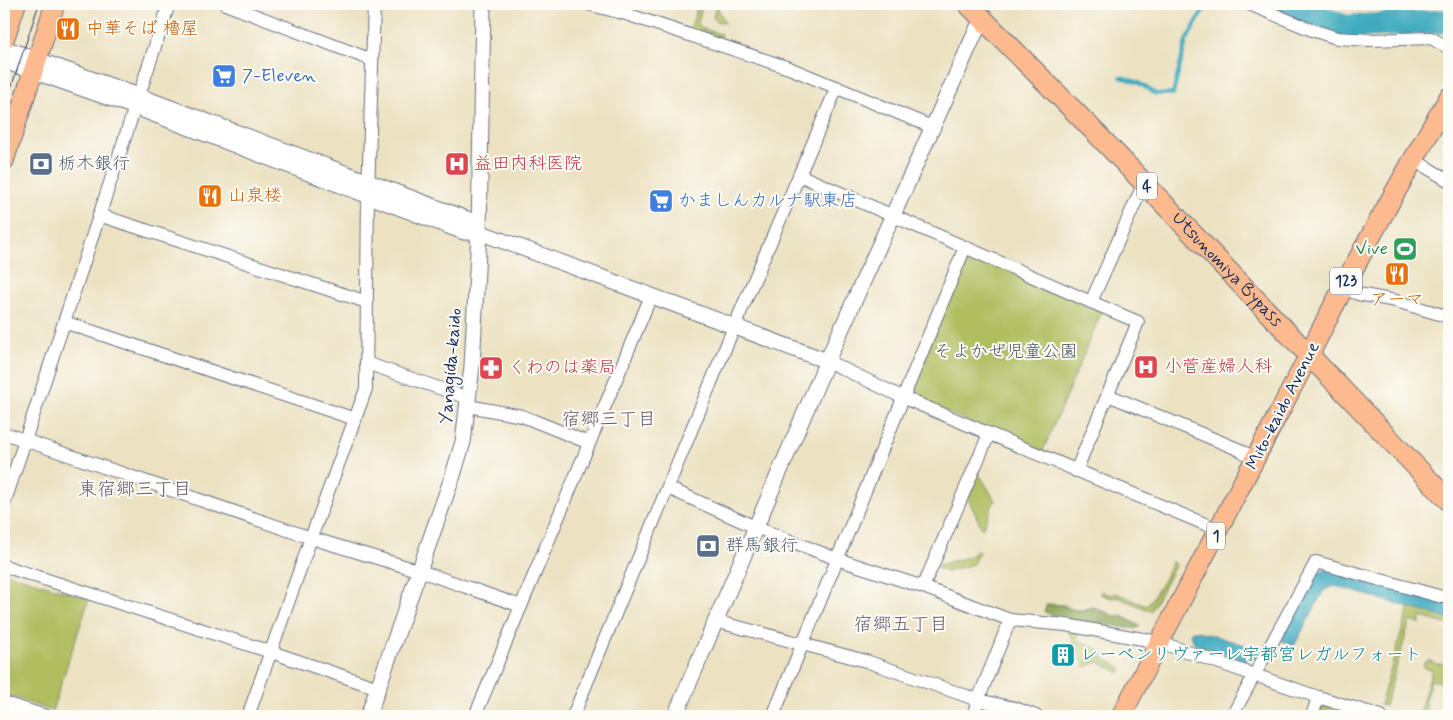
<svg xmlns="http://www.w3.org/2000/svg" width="1453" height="720" font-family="Mynerve,'Klee One',sans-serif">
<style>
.green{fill:#b0be60;stroke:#66765f}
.forest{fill:#8ca556;stroke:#546a5a}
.water{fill:#40abbf;stroke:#2e6d8e}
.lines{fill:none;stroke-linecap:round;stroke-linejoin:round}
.stream{stroke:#40abbf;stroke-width:4}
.river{stroke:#40abbf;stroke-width:24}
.minor-casing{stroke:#646e81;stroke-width:14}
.tertiary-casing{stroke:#646e81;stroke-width:17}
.primary-casing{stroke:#646e81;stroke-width:21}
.trunk-casing{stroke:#646e81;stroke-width:22}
.minor{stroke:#fff;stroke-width:12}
.tertiary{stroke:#fff;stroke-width:15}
.primary{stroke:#fcba8e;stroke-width:19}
.trunk{stroke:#fcba8e;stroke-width:20}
.tram{stroke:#1b2f5e;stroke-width:1}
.labels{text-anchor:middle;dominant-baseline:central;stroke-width:4;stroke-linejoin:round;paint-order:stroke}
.shield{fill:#fdfcf7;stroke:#5f6c8c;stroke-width:1}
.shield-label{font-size:16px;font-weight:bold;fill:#1b2f5e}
.food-label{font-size:18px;fill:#c56008;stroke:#fdfcf7;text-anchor:start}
.shop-label{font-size:18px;fill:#366cbe;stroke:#fdfcf7;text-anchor:start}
.service-label{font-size:18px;fill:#4e5e75;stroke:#fdfcf7;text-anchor:start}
.health-label{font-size:18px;fill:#be3a42;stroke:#fdfcf7;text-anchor:start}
.leisure-label{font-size:18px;fill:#27864d;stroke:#fdfcf7;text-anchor:end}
.street-label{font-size:18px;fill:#1b2f5e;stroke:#fdfcf7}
.park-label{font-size:18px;fill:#485a5f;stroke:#fdfcf7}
.culture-label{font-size:18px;fill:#0d838f;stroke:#fdfcf7;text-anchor:start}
.neighbourhood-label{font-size:19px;fill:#665c6d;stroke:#fdfcf7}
</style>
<rect width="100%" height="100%" fill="#fdfcf7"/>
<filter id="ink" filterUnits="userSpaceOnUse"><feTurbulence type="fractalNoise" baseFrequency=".02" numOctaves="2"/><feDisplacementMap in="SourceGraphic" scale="10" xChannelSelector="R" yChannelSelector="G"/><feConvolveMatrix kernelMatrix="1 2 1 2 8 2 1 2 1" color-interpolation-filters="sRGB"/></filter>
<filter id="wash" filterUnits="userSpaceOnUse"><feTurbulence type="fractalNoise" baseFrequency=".0096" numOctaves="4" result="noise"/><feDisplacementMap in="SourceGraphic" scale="20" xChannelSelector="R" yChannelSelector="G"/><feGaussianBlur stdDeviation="1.12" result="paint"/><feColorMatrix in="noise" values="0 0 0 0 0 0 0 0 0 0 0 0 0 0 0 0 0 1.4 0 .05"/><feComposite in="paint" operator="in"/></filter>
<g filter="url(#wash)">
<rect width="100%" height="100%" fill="#ece2c2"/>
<g class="green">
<polygon points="698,4 703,4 698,23 701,28 721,34 720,39 690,30"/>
<polygon points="716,4 725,23 716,21 713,18"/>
<polygon points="968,252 1102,311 1042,453 909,396"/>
<polygon points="976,475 981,477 995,500 982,529 967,496"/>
<polygon points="975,550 979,552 973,564 947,572 937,568 938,565 972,556"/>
<polygon points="1172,562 1176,564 1151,611 1117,597 1111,598 1100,594 1101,591 1110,595 1116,593 1147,606 1164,580"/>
<polygon points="4,572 89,599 52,711 4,694"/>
<polygon points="1409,607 1446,618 1449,617 1449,623 1445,624 1422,617 1420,624 1410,621 1385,706 1380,705"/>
<polygon points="1068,630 1079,633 1077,639 1103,652 1101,657 1122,668 1120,673 1098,662 1085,667"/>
<polygon points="1428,660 1437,664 1445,664 1449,677 1446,679 1444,683 1431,680 1424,704 1427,705 1424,716 1418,716 1432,670 1425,668 1423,664"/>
<polygon points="1329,705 1363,716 1319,716 1321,708"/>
</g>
<polygon class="forest" points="1047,604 1064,605 1071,609 1081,610 1094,607 1115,616 1120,615 1140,626 1136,629 1064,619 1044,612"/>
<g class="water">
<polygon points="1326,569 1445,604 1449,603 1449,617 1446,618 1335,586 1324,590 1294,646 1281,640 1317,572"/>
<polygon points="1192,631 1198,631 1262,650 1259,656 1248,661 1195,644 1190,634"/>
</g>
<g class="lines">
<polyline class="stream" points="1121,77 1137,82 1156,94 1173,94 1186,41 1207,4"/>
<polyline class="river" points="1287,4 1345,27 1449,21"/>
</g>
</g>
<g filter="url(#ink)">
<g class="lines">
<defs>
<g id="minor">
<polyline points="225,4 372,60"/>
<polyline points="588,4 626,14 789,68 932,127"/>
<polyline points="1249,4 1312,30 1337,38 1370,40 1431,38 1449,48"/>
<polyline points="1413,159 1449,181"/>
<polyline points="799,175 1091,302 1144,183"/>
<polyline points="99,215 367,302"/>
<polyline points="1342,288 1358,294 1396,301 1449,317"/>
<polyline points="64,322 355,419"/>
<polyline points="827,361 904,398 1219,530"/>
<polyline points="366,363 468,398"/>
<polyline points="1108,395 1240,450 1256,459"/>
<polyline points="468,406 522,416 589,443"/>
<polyline points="4,433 311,538 420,571 521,606"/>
<polyline points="1076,471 1138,322 1091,302"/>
<polyline points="668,488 755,527 837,559 923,587 1010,620 1066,625 1159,642 1318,697"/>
<polyline points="4,504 169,4"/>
<polyline points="4,566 271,652 378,688"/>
<polyline points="923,587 989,434"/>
<polyline points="1010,620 978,700 1015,708 1036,716"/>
<polyline points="715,621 866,661 978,700 973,716"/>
<polyline points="4,703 46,716"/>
<polyline points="248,716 311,538 366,389 368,195 374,4"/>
<polyline points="475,716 651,296"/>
<polyline points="573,716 734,327 837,87"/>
<polyline points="773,716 965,247"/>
<polyline points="1232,716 1316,562 1442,597 1449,595"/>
<polyline points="1312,716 1318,697 1381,716"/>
</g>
<g id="tertiary">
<polyline points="4,48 139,96 467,219 479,232"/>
<polyline points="4,61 135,107 464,232 479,232 827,361"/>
<polyline points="368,716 453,475 463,442 472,366 479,232 483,4"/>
<polyline points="675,716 827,361 982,18"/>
</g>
<g id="primary">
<polyline points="4,40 16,4"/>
<polyline points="4,161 55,4"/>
<polyline points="1121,716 1309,355"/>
</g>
<g id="trunk">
<path id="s1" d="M968 4 1095 132 1449 501"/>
<path d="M1309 355C1352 267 1400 182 1449 98"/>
</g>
</defs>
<use href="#minor" class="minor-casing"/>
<use href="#tertiary" class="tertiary-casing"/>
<use href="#primary" class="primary-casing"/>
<use href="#trunk" class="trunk-casing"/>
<use href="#minor" class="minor"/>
<use href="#tertiary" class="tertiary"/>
<use href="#primary" class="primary"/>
<use href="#trunk" class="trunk"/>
<polyline class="tram" points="4,109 39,4"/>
</g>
</g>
<defs>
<symbol id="restaurant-square" viewBox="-11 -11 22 22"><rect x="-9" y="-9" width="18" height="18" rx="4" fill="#e8710a" stroke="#fdfcf7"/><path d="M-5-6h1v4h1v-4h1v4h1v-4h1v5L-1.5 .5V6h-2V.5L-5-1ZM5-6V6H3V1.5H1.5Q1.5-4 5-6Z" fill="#fff"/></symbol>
<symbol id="supermarket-square" viewBox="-11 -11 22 22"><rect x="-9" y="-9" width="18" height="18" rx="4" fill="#3f7fe0" stroke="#fdfcf7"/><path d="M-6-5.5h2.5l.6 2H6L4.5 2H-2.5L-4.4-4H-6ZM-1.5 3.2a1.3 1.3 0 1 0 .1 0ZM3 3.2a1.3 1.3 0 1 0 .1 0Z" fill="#fff"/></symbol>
<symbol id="bank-square" viewBox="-11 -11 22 22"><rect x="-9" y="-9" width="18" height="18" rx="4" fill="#5c6f8a" stroke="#fdfcf7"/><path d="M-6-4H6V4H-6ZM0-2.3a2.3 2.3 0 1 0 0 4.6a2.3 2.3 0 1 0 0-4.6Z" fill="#fff"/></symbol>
<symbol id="hospital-square" viewBox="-11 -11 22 22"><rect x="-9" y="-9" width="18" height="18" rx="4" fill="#e0444e" stroke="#fdfcf7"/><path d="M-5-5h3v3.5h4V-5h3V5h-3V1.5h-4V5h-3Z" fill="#fff"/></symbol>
<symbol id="stadium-square" viewBox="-11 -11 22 22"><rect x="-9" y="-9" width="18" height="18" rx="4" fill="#2e9e5b" stroke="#fdfcf7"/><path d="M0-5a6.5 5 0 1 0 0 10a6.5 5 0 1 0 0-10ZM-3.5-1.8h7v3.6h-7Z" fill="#fff"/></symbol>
<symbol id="pharmacy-square" viewBox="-11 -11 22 22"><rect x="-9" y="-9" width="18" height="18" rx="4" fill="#e0444e" stroke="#fdfcf7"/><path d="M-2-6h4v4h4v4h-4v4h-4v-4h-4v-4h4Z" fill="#fff"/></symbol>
<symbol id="building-square" viewBox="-11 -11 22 22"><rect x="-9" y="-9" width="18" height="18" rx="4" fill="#0f9aa8" stroke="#fdfcf7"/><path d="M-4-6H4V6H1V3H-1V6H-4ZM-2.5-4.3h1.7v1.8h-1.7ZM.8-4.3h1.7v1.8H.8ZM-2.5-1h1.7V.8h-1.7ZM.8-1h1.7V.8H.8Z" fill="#fff"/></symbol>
</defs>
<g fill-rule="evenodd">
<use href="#restaurant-square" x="54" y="15" width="28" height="28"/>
<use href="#supermarket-square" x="210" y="62" width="28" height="28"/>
<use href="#bank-square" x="27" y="150" width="28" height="28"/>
<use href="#hospital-square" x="443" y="150" width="28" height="28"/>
<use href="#restaurant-square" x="196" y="182" width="28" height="28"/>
<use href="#supermarket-square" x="647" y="187" width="28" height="28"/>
<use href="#stadium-square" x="1391" y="235" width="28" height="28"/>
<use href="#restaurant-square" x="1383" y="260" width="28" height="28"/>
<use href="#hospital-square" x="1132" y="353" width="28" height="28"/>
<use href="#pharmacy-square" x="477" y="354" width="28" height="28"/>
<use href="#bank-square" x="694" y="532" width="28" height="28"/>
<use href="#building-square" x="1049" y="641" width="28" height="28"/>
</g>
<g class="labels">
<g class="shield">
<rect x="1137" y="172.5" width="20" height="27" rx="4"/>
<rect x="1330" y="267.5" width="32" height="27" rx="4"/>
<rect x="1207" y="522.5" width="18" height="27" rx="4"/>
</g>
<g class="shield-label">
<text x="1147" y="186">4</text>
<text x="1346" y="281">123</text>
<text x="1216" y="536">1</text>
</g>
<g class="food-label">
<text x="86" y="29">中華そば 櫓屋</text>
<text x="228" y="196">山泉楼</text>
<text x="1397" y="300" text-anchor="middle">アーマ</text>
</g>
<g class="shop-label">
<text x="242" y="76">7-Eleven</text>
<text x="678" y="201">かましんカルナ駅東店</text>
</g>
<g class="service-label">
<text x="58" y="164">栃木銀行</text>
<text x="726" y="546">群馬銀行</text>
</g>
<g class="health-label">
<text x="474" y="164">益田内科医院</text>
<text x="1164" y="367">小菅産婦人科</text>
<text x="508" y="368">くわのは薬局</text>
</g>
<g class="leisure-label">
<text x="1388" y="249">Vive</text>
</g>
<g class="street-label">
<text stroke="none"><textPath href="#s1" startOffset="371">Utsunomiya Bypass</textPath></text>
<text transform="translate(451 366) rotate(-85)">Yanagida-kaido</text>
<text transform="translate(1283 406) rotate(-63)">Mito-kaido Avenue</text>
</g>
<g class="park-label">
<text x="1006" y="352">そよかぜ児童公園</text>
</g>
<g class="culture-label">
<text x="1080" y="655">レーベンリヴァーレ宇都宮レガルフォート</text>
</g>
<g class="neighbourhood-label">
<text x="609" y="419">宿郷三丁目</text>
<text x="135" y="489">東宿郷三丁目</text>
<text x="901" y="624">宿郷五丁目</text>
</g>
</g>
<rect width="1453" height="720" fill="none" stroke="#fdfcf7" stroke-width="20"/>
</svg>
